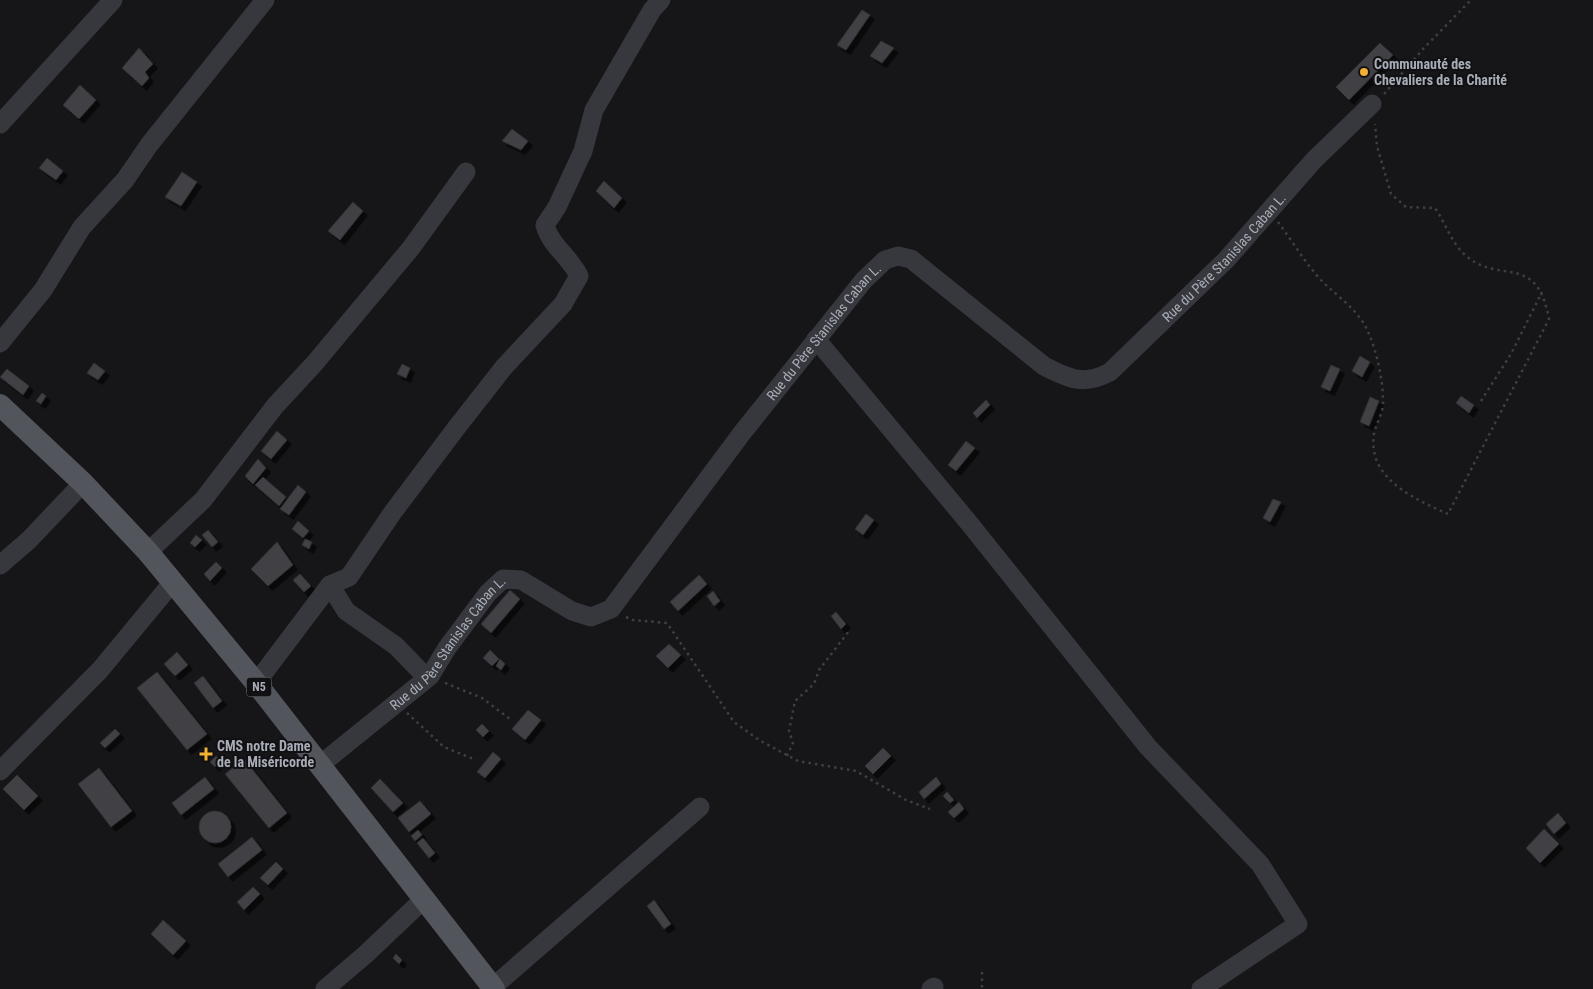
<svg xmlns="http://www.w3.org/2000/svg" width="1593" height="989" font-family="'Roboto Condensed',sans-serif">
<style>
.building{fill:#404145;stroke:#303034;filter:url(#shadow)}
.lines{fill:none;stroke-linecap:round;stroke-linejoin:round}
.path{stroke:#3d3f44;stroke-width:2.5;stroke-dasharray:2.5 4;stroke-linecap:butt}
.minor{stroke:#37383d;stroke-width:19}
.major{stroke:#53555c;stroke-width:22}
.poi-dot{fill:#f2b134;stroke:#111113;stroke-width:2}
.labels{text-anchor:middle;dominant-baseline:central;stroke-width:4;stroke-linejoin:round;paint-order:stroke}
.shield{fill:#111113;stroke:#7b7e86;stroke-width:1}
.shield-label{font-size:12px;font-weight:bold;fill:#a8adb8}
.poi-label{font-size:14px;font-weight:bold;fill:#a8adb8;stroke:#111113;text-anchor:start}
.street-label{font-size:14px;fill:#a8adb8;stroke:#111113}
</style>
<defs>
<filter id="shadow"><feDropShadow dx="4.5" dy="4.5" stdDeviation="0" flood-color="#0009"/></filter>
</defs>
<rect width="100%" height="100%" fill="#161618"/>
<g class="building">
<polygon points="862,10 870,15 846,50 837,45"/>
<polygon points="881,41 894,48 882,63 870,56"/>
<polygon points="1380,43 1393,55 1349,100 1336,87"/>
<polygon points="139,48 153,64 145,72 149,78 142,86 122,68"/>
<polygon points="80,85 96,100 79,119 63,105"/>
<polygon points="512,129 528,141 521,150 502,141"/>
<polygon points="47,158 63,171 56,180 39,168"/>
<polygon points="182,172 197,182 181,206 165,197"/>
<polygon points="604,181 622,198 614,208 596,191"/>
<polygon points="353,202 363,211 340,240 328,231"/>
<polygon points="1360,356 1370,362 1362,377 1352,371"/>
<polygon points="94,363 105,371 98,380 87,373"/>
<polygon points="402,364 410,368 406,378 397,374"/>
<polygon points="1331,365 1340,369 1330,391 1321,387"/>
<polygon points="7,369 29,386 23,395 0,377"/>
<polygon points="42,393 46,396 41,404 36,401"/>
<polygon points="1461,396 1474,405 1469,413 1456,403"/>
<polygon points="1370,397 1379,401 1369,426 1360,422"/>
<polygon points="986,400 990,405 977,418 973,413"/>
<polygon points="277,431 287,440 271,459 261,451"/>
<polygon points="966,441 975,448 956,471 948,465"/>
<polygon points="258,459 266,468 253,484 245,476"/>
<polygon points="263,477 286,497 279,506 255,485"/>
<polygon points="298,485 306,492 289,515 280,509"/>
<polygon points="1273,499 1281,502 1270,522 1263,518"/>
<polygon points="866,514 874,520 863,535 855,529"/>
<polygon points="298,521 309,531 303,538 292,529"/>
<polygon points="208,530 218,542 212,547 202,535"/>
<polygon points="196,535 202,540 195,547 190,543"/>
<polygon points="305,539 312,542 309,549 302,545"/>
<polygon points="277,542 293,565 268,586 251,569"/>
<polygon points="216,562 222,568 210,581 204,574"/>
<polygon points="300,574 311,586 304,592 293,580"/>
<polygon points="699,575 707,584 678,611 670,602"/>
<polygon points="510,590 520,599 491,633 481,624"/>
<polygon points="713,591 720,601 714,606 707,596"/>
<polygon points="836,612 846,624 841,629 831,616"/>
<polygon points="669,644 681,655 668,668 656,656"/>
<polygon points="490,650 499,659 492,666 483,658"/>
<polygon points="177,652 188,665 175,676 164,664"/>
<polygon points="500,659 505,664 501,670 496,666"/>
<polygon points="157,672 207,734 187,750 137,688"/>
<polygon points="203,676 222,701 213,708 194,683"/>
<polygon points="528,710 541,720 525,740 512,729"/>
<polygon points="482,724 489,731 483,737 476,730"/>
<polygon points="115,729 120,734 105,748 100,743"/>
<polygon points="883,748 891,756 873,774 865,766"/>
<polygon points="493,752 501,759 485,778 477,772"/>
<polygon points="216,756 221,761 215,767 210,762"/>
<polygon points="244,759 287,813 269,828 225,774"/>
<polygon points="99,768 132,811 111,827 78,784"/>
<polygon points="17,775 38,796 24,810 3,789"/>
<polygon points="205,777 214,789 181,815 172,803"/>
<polygon points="936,777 941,784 924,799 919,792"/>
<polygon points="380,779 403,803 393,812 371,788"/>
<polygon points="947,792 954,800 950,803 943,796"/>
<polygon points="420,801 431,814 409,832 398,818"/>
<polygon points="959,802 964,809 954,818 948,812"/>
<circle cx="215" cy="827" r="16"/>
<polygon points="1558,813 1566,823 1554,834 1546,824"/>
<polygon points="1544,829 1559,844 1540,863 1526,848"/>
<polygon points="418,830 422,835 415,841 411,836"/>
<polygon points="252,837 262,850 228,877 218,864"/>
<polygon points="423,838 435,853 429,858 417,843"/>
<polygon points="276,862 283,869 268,885 260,878"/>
<polygon points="253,887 260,894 244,910 237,902"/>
<polygon points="654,900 671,924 664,929 647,906"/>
<polygon points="163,920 186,941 173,955 151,934"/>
<polygon points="396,954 402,960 399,964 393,958"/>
</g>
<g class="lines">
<g class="path">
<polyline points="1384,94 1423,49 1471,0"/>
<path d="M1278 222C1290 238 1301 256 1314 272 1331 294 1358 306 1369 334 1377 353 1383 380 1383 401 1384 412 1376 423 1374 434 1367 479 1415 499 1448 514L1549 319C1536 250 1500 287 1464 254 1451 242 1445 222 1435 208L1406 207 1391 194 1377 146 1375 124"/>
<polyline points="1481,401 1511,354 1542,292"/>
<polyline points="626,617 633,620 667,623 734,722 759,740 798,761 856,771 906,800 930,809"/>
<polyline points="445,683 482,698 510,719"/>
<polyline points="407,713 444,747 476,760"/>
<polyline points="787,756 793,743 789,731 795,701 814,684 819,670 849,631"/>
<polyline points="982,972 982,989"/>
</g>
<g class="minor">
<polyline points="0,124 113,0"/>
<polyline points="816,339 969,523 1148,747 1260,864 1298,924 1201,989"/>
<polyline points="0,343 43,290 82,227 125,180 149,145 265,0"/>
<polyline points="148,552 203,500 275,406 314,364 411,248 466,172"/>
<polyline points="0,565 29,540 83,483"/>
<polyline points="330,585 346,611 396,646 427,678"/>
<path d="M256 683 330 585 349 577 393 512 457 427 504 367 563 304 579 276C570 257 550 245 545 225L557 207 583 151 594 110 652 10 661 0"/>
<path id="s1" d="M320 765 430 676 447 648 488 593 503 579 521 580 572 611 591 617 611 609 742 433 864 280 885 260 898 256 911 259 1044 366C1069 379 1084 386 1110 372L1226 260 1314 160 1372 104"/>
<polyline points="0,771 100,670 172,583"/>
<polyline points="493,987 700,807"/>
<polyline points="325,989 366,954 424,899"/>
<polyline points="931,989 934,987"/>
</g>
<polyline class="major" points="0,405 83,483 148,552 256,683 494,989"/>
</g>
<g class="poi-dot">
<circle cx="1364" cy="72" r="5"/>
<path d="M203.5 746.5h5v5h5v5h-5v5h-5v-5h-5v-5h5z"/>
</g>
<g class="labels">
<rect class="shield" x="246.5" y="677.5" width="25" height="19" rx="4"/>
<g class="shield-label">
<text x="259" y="687">N5</text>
</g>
<g class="poi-label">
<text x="1374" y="64">Communauté des<tspan x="1374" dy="16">Chevaliers de la Charité</tspan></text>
<text x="217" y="746">CMS notre Dame<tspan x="217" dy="16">de la Miséricorde</tspan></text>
</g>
<g class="street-label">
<text stroke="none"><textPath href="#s1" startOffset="1256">Rue du Père Stanislas Caban L.</textPath></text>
<text stroke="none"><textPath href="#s1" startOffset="732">Rue du Père Stanislas Caban L.</textPath></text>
<text stroke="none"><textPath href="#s1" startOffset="178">Rue du Père Stanislas Caban L.</textPath></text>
</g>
</g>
</svg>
